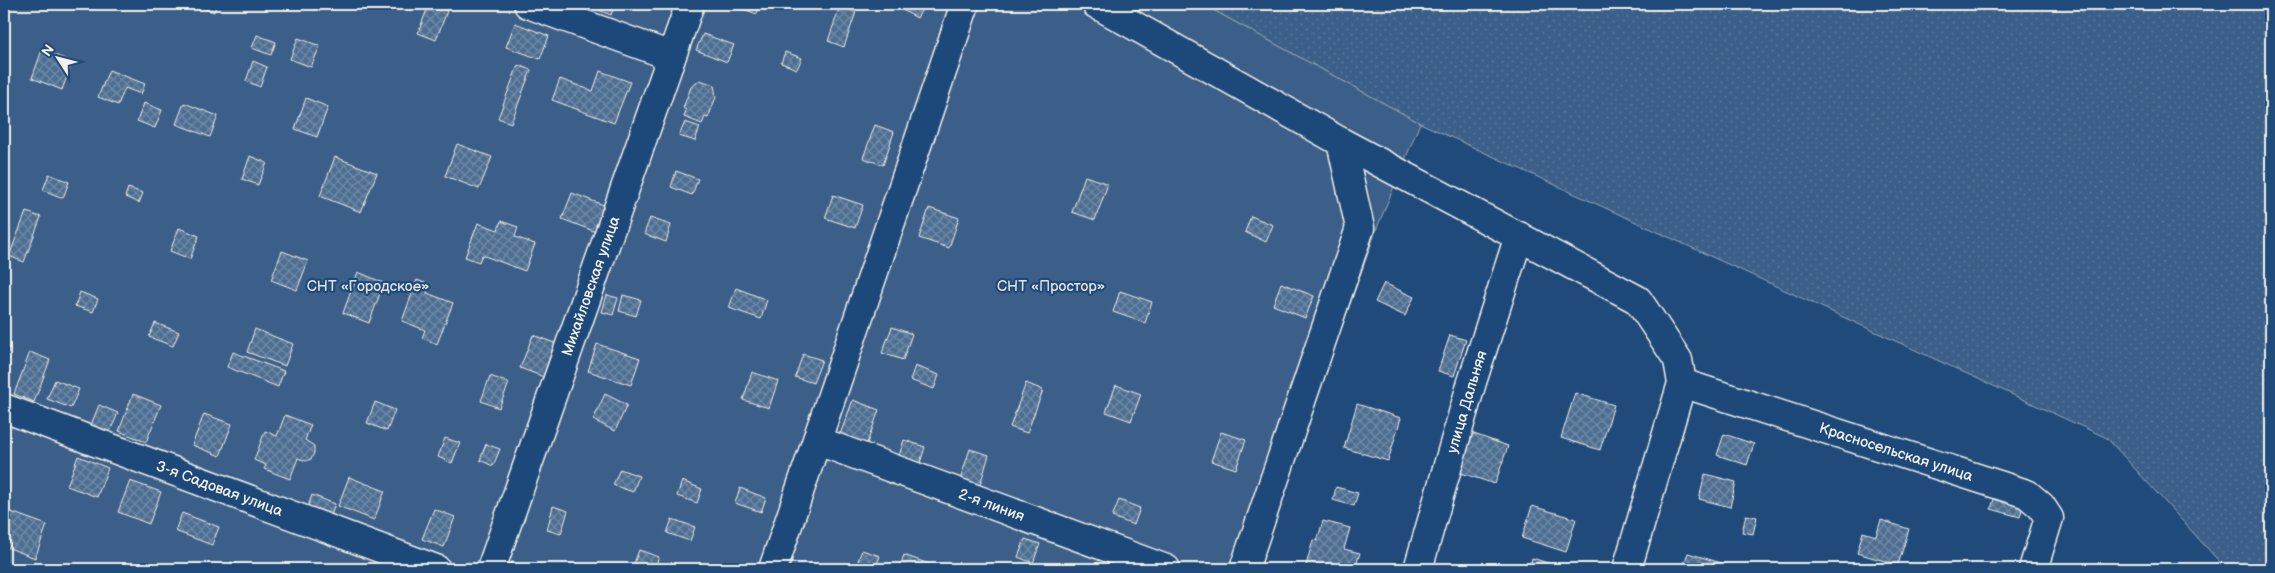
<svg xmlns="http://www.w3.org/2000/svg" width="2275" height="573" font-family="'Balsamiq Sans',sans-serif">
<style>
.grass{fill:url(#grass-dots);stroke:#97a8b8}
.garden{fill:#3a5f88;stroke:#97a8b8}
.building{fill:url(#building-cross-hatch);stroke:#f4f1e8}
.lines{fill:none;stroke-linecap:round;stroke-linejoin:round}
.minor-casing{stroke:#f4f1e8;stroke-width:31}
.minor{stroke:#1f4a7a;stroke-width:28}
.labels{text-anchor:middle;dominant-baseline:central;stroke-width:4.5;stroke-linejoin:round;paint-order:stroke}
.park-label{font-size:15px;fill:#e1e2de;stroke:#1f4a7a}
.street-label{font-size:15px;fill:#f4f1e8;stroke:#1f4a7a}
</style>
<defs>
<pattern id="grass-dots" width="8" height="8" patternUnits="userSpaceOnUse" patternTransform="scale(1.25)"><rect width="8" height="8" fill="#3a5f88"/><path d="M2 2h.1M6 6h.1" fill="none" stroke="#577699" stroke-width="1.8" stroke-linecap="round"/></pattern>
<pattern id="building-cross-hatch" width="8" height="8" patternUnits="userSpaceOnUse" patternTransform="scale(1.25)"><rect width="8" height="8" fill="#4d6e92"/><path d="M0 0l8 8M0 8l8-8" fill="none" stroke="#708aa6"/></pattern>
</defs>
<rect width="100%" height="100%" fill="#1f4a7a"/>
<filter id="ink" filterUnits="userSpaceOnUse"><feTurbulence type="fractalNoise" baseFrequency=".02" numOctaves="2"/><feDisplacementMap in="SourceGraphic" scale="10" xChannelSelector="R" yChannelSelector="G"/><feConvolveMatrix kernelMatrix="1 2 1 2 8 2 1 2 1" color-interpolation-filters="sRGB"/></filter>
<g filter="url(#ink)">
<polygon class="grass" points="1202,4 2271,4 2271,569 2226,569 2107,438 1420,123"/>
<polygon class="garden" points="4,4 1202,4 1420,123 1377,228 1256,569 4,569"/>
<g class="building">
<polygon points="191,4 217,4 214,12"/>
<polygon points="429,4 447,11 436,40 418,33"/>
<polygon points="574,4 587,4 584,10 573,6"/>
<polygon points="598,4 615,4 611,15 596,9"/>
<polygon points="730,4 760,4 757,14"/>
<polygon points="897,4 925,4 917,18 895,6"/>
<polygon points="840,6 856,12 844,47 828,41"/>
<polygon points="515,23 549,36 540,59 506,47"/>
<polygon points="703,34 734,45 727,62 696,50"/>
<polygon points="257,35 276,42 271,55 252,48"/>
<polygon points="298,38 320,46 311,67 290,59"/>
<polygon points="42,50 72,62 62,90 32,78"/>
<polygon points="785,52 802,58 797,69 781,63"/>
<polygon points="253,61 267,67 260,87 246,81"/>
<polygon points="518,65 531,70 511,123 498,118"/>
<polygon points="109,70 145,84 141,94 125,88 118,105 98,97"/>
<polygon points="600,71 630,82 614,123 552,100 560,79 593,91"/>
<polygon points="700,80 714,85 716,97 708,118 705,117 702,124 684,117 686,110 683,108 691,87"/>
<polygon points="306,98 328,107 317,137 295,129"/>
<polygon points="144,103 162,110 155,128 137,121"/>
<polygon points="184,103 218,116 210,137 176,124"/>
<polygon points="685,122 700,127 695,141 679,136"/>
<polygon points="875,125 894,132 883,165 863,158"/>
<polygon points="457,144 492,157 479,189 445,176"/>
<polygon points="4,148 10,150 4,167"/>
<polygon points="250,156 267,163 258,185 242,179"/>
<polygon points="335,157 377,173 361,212 320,196"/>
<polygon points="676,171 698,179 692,195 671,187"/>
<polygon points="49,174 69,182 63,198 43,190"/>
<polygon points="1085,176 1108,184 1095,220 1072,212"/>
<polygon points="128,188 143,193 139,203 125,197"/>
<polygon points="572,193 606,206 596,232 562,219"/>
<polygon points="833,195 863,205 855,228 825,218"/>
<polygon points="929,208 959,218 949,248 919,238"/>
<polygon points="26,212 41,217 24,262 9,256"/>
<polygon points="1251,216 1273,225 1266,242 1245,232"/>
<polygon points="650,218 671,225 666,242 644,234"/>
<polygon points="501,221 518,227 515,237 535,244 525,271 482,255 479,262 465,257 478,223 498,230"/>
<polygon points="179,228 199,236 190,259 170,251"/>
<polygon points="282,251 308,261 297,290 271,280"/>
<polygon points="358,272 384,283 369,323 343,313"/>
<polygon points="417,280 430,285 427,293 453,303 437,344 422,338 425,330 402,321"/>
<polygon points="1281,283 1314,296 1305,318 1273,305"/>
<polygon points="1384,283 1414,297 1405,316 1375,302"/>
<polygon points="736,288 767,300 761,319 729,308"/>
<polygon points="1120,291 1152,302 1145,323 1113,312"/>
<polygon points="80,292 98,299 93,312 75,306"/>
<polygon points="607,295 618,298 613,315 602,312"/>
<polygon points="623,295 641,300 636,316 619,311"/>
<polygon points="155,323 179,332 173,346 149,337"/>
<polygon points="892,327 912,334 903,360 882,353"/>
<polygon points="255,329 293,344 285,366 247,352"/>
<polygon points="533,335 557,344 544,377 520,368"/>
<polygon points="1450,335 1466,340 1454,376 1438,371"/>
<polygon points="4,344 10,347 4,364"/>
<polygon points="597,344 640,358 631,385 588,371"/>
<polygon points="30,352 50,360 34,402 14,394"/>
<polygon points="233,352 284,371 278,387 227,367"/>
<polygon points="803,354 822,360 813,383 795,377"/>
<polygon points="915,366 939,375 934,389 910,380"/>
<polygon points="752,372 778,381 769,408 743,400"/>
<polygon points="490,376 509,383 499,408 481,401"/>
<polygon points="55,380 79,389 71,408 47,399"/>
<polygon points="1026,383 1043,390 1027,433 1010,427"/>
<polygon points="1116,385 1141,394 1131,421 1106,412"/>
<polygon points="1575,393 1614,405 1600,450 1561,438"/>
<polygon points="133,394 161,405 146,442 119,431"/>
<polygon points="605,394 627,405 615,431 593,420"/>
<polygon points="853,400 879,410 866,446 839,437"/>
<polygon points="375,402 395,410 387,431 367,423"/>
<polygon points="1357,404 1401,418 1388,461 1344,448"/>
<polygon points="99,405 118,413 110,432 91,425"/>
<polygon points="204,414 232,424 220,456 192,445"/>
<polygon points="285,415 311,425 305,440 314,446 314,453 311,459 306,461 298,458 290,479 264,469 266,465 254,460 265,431 277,436"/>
<polygon points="1221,432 1246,440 1236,469 1211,461"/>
<polygon points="1471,433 1508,446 1495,484 1458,472"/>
<polygon points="1724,434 1754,444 1747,465 1717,455"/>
<polygon points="445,438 460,443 452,463 438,457"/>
<polygon points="904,440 925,447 919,466 898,459"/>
<polygon points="486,444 500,449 493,466 480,460"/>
<polygon points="970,449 989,455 980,485 960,480"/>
<polygon points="78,456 108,468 97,497 67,486"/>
<polygon points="620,469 639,476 633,492 613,485"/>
<polygon points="1705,474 1736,482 1730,507 1699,499"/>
<polygon points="349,477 385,491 374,520 338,506"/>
<polygon points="130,481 161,492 149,524 118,512"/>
<polygon points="682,481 702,489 697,503 677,496"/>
<polygon points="1336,487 1358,493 1354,506 1333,500"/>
<polygon points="740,488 766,498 761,512 735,503"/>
<polygon points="312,495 335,504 330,518 307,509"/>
<polygon points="1995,496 2024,503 2020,517 1991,509"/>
<polygon points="1119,500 1140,508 1134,525 1112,517"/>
<polygon points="553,506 568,511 561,534 547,530"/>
<polygon points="1532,506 1576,519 1566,552 1522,538"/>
<polygon points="434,509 455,517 444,547 422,539"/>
<polygon points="11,512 47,525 35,558 4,546 4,530"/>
<polygon points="182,513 219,527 212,545 175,531"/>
<polygon points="1746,515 1757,517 1753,534 1742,532"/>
<polygon points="672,519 695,527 690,541 667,533"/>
<polygon points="1881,520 1909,529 1898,565 1857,553 1863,532 1876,536"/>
<polygon points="1323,521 1350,528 1344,549 1360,553 1355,569 1305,569 1313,540 1317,541"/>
<polygon points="1025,539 1040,544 1033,563 1018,557"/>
<polygon points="639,550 659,557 654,569 642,569 633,566"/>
<polygon points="862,550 880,556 875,569 855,569"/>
<polygon points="1688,553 1728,565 1727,569 1682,569"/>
<polygon points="904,555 929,564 927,569 899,569"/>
<polygon points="1532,558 1564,568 1564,569 1529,569"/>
<polygon points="231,562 245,567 245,569 228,569"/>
<polygon points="512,562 532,569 510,569"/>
</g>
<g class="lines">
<defs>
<g id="minor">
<polyline points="528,4 671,56"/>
<polyline points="1096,4 1341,142 1638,300 1678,360 1682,383 1627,569"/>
<path id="s1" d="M1682 383 2027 494 2041 506 2049 518 2033 569"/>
<path id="s2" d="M4 408 436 569"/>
<path id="s3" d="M818 441 1166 569"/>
<path id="s4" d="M491 569 690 4"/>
<polyline points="773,569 965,4"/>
<polyline points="1244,569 1360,228 1341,142"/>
<path id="s5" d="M1418 569 1472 382 1519 236"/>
</g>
</defs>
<use href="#minor" class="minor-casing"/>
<use href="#minor" class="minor"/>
</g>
</g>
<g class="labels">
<g class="park-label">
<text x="368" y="286">СНТ «Городское»</text>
<text x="1051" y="286">СНТ «Простор»</text>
</g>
<g class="street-label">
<text stroke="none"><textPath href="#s4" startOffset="300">Михайловская улица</textPath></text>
<text stroke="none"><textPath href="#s5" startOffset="174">улица Дальняя</textPath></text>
<text stroke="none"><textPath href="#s1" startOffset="225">Красносельская улица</textPath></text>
<text stroke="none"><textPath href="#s2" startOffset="230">3-я Садовая улица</textPath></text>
<text stroke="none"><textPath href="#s3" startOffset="185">2-я линия</textPath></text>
</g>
</g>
<rect width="2275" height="573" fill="none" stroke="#1f4a7a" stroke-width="20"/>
<rect x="10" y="10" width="2255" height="553" fill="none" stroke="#f4f1e8" stroke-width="2" filter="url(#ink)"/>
<g transform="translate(58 58) rotate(306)" stroke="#1f4a7a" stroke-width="4" paint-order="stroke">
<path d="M0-4L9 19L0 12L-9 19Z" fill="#f4f1e8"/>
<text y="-8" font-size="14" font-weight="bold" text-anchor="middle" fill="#f4f1e8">N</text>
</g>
</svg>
